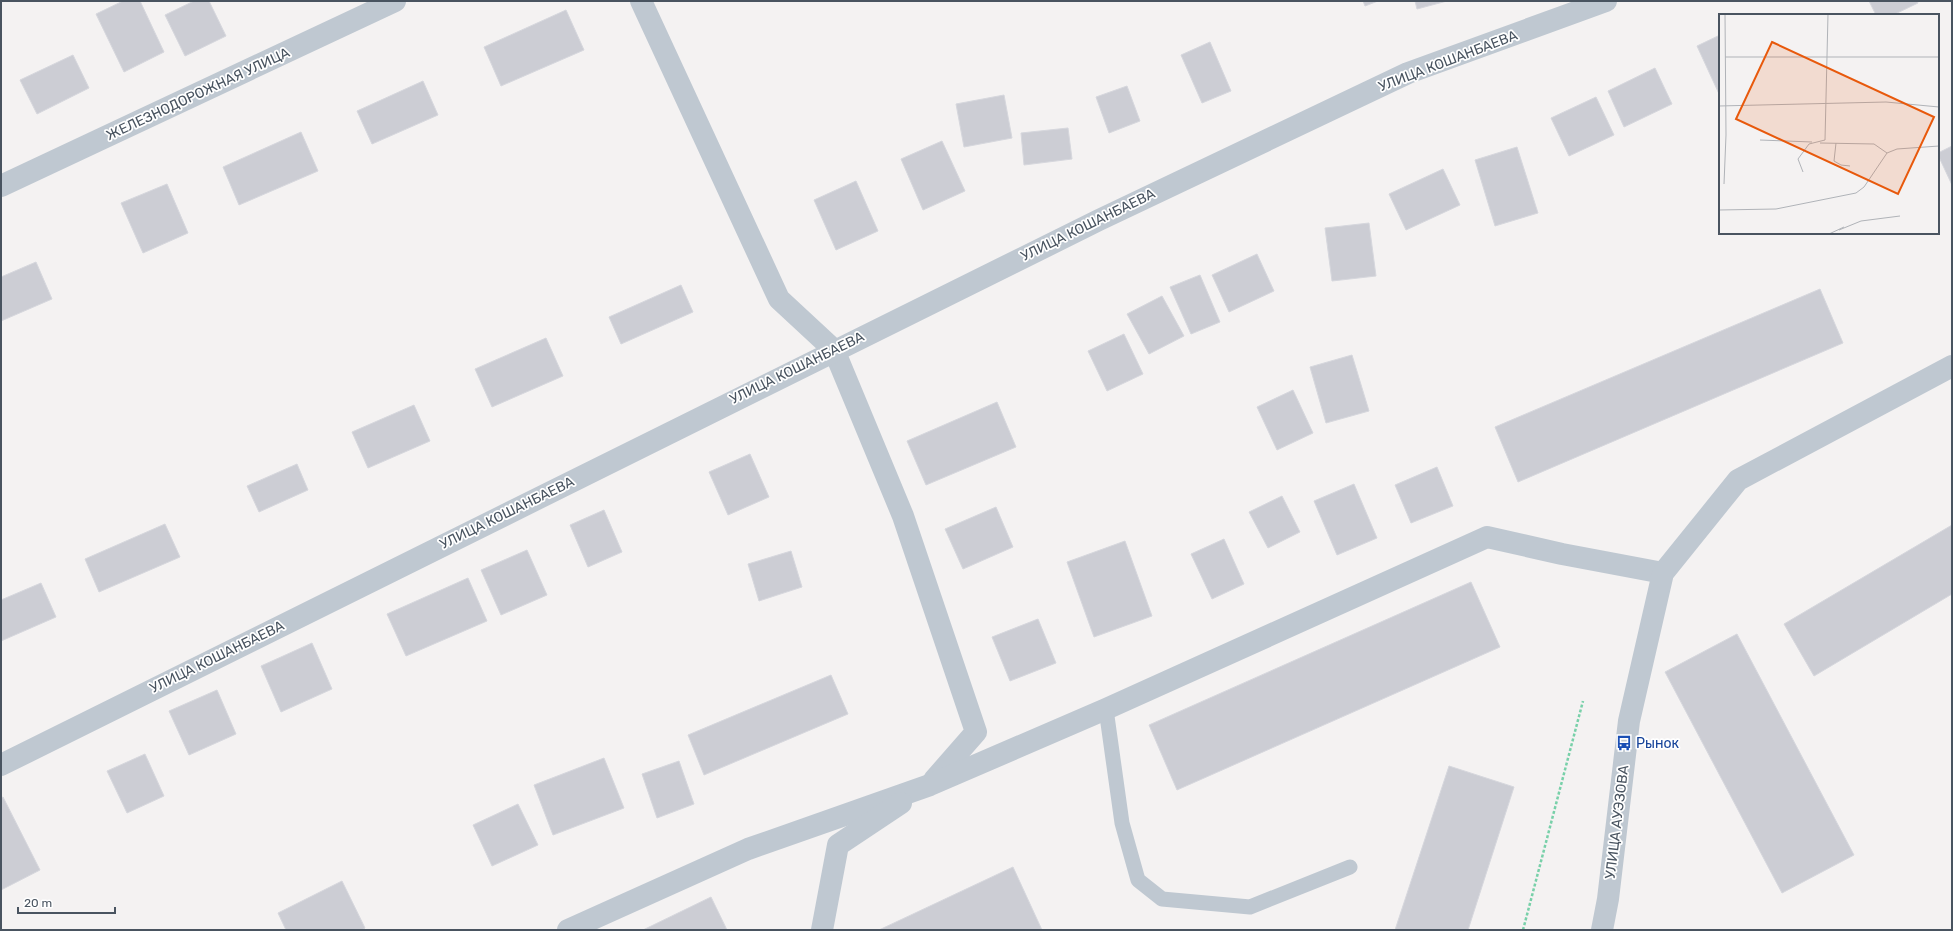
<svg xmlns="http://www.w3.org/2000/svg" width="1953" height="931" font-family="Rubik,sans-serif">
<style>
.building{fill:#cccdd4;stroke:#d6d7dd}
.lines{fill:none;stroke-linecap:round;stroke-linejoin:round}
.path{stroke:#78d0a9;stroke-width:2.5;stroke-dasharray:3 2;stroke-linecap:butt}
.service{stroke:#bfc8d1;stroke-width:15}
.minor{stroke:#bfc8d1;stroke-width:22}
.labels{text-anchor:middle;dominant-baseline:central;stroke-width:3.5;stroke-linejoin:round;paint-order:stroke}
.street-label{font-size:14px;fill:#495460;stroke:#fff}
.transit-label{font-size:14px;fill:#164399;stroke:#fff;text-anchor:start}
.inset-road{fill:none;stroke:#b0b3b8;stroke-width:1}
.view{fill:#e8590c;fill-opacity:0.15;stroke:#e8590c;stroke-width:2}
.inset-edge{fill:none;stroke:#495460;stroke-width:2}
</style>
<rect width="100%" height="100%" fill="#f4f2f2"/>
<g class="building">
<polygon points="123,1 140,1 164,52 124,72 96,14"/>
<polygon points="194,1 209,1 226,36 185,56 165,15"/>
<polygon points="1363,1 1378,1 1365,6"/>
<polygon points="1415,1 1447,1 1417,9"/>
<polygon points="1869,1 1917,1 1918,3 1893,15 1876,15"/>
<polygon points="566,10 584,50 501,86 484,47"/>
<polygon points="1720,35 1720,96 1697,46"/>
<polygon points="1210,42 1231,91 1202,103 1181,55"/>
<polygon points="73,55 89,88 37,114 20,80"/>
<polygon points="1655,68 1672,104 1624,127 1608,91"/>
<polygon points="423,81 438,115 372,144 357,111"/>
<polygon points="1127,86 1140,121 1109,133 1096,97"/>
<polygon points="1004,95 1012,138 964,147 956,104"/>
<polygon points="1596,97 1614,135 1569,156 1551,118"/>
<polygon points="1068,128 1072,159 1024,165 1021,133"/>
<polygon points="301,132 318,171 239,205 223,167"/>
<polygon points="942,141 965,191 923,210 901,159"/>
<polygon points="1952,146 1952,185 1938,155 1938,153"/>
<polygon points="1517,147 1538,213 1495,226 1475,160"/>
<polygon points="1443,169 1460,205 1406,230 1389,194"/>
<polygon points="856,181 878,231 836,250 814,200"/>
<polygon points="167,184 188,233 143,253 121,203"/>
<polygon points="1369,223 1376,276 1332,281 1325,228"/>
<polygon points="1257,254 1274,291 1229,312 1212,275"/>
<polygon points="36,262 52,299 1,321 1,277"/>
<polygon points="1200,275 1220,322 1191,334 1170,287"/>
<polygon points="681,285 693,312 621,344 609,317"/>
<polygon points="1820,289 1843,343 1518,482 1495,427"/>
<polygon points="1162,296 1184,336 1149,354 1127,314"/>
<polygon points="1124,334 1143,374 1107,391 1088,351"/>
<polygon points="546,338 563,376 492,407 475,369"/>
<polygon points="1352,355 1369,411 1326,423 1310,367"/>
<polygon points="1293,390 1313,433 1277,450 1257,407"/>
<polygon points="997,402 1016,447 926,485 907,441"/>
<polygon points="414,405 430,441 368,468 352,432"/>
<polygon points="750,454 769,497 728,515 709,472"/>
<polygon points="297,464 308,490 259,512 247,486"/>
<polygon points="1437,467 1453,506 1411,523 1395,485"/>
<polygon points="1354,484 1377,538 1337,555 1314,501"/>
<polygon points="1282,496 1300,532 1268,548 1249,512"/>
<polygon points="996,507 1013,547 963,569 945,529"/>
<polygon points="604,510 622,552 588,567 570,525"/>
<polygon points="165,524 180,557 99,592 85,559"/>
<polygon points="1952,525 1952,594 1814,676 1784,624"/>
<polygon points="1224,539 1244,584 1212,599 1191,554"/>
<polygon points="1125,541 1152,616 1094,637 1067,562"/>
<polygon points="527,550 547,595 501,615 481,570"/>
<polygon points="791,551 802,587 759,601 748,564"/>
<polygon points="468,578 487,621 406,656 387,614"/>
<polygon points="1471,582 1500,647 1177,790 1149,725"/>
<polygon points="41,583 56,617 1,641 1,600"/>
<polygon points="1038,619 1056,663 1010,681 992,637"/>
<polygon points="1737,634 1854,855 1782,893 1665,672"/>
<polygon points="312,643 332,689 281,712 261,666"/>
<polygon points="831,675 848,714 704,775 688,735"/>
<polygon points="217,690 236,734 189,755 169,711"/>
<polygon points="145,754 164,796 127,813 107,771"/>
<polygon points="604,758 624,808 553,835 534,785"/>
<polygon points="679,761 694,804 657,818 642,774"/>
<polygon points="1449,766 1514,787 1468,930 1395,930"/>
<polygon points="3,797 40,870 1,890 1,798"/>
<polygon points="518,804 538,845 492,866 473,825"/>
<polygon points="1013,867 1042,930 879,930"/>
<polygon points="342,881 365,928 362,930 286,930 278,913"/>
<polygon points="711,897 727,930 643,930"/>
</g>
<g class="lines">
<polyline class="path" points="1523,930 1583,701"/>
<polyline class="service" points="1106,709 1122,823 1138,880 1162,899 1250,907 1350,867"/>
<g class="minor">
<polyline points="641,1 779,299 834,350 903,516 976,732 934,780"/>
<polyline points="1,186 395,1"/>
<polyline points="1,765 1099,220 1408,73 1606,1"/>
<polyline points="568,930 748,849 930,785 1106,709 1487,537 1562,554 1663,573"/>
<polyline points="822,930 838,845 901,803"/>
<polyline points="1602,930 1608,899 1629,721 1663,573 1738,480 1952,366"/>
</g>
</g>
<defs>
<symbol id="bus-bare" viewBox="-9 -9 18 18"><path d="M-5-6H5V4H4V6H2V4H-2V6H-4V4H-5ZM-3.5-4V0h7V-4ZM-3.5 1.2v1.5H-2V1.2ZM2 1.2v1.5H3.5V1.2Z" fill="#1a4fb4" stroke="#fff" stroke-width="2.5" paint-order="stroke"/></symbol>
</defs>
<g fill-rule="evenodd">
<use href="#bus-bare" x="1613" y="732" width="22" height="22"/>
</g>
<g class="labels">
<g class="street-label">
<text transform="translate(1448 61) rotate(-21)">УЛИЦА КОШАНБАЕВА</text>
<text transform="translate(198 94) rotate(-25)">ЖЕЛЕЗНОДОРОЖНАЯ УЛИЦА</text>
<text transform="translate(1088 225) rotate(-26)">УЛИЦА КОШАНБАЕВА</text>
<text transform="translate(797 368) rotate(-26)">УЛИЦА КОШАНБАЕВА</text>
<text transform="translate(507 513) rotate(-26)">УЛИЦА КОШАНБАЕВА</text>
<text transform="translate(217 657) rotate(-26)">УЛИЦА КОШАНБАЕВА</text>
<text transform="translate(1617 822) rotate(-83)">УЛИЦА АУЭЗОВА</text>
</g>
<g class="transit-label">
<text x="1636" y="743">Рынок</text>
</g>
</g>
<g transform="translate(1719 14)">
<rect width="220" height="220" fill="#f4f2f2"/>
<path class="inset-road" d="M6 43H220M0 92 167 88 220 93M41 126 93 128M101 129 155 130 168 139M117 129 115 147 122 151 131 152M84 158 79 145 90 130 106 126 109 0M5 170 7 121 6 0M0 196 57 195 137 179 145 173 168 139 178 135 220 132M120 216 142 207 181 202M110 220 125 213"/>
<path class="view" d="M53 28 215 103 179 180 17 105Z"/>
<rect width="220" height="220" class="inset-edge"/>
</g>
<rect width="1953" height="931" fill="none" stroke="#495460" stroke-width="4"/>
<path d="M18 907v6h97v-6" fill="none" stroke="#495460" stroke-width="2"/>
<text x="24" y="907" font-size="12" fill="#495460" stroke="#ffffff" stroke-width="3" paint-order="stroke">20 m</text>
</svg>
